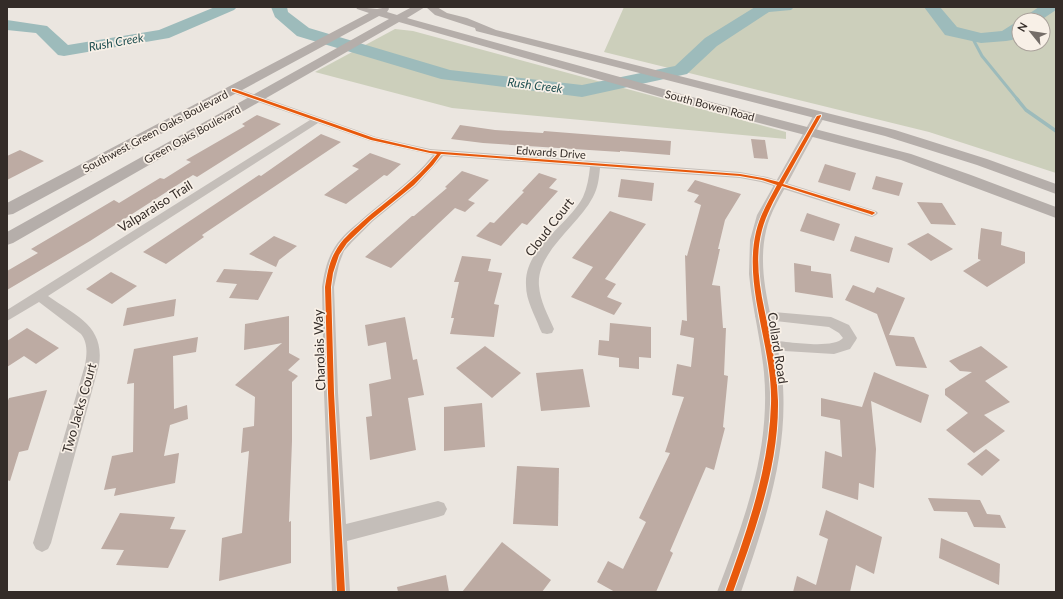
<svg xmlns="http://www.w3.org/2000/svg" width="1063" height="599" font-family="Lato,sans-serif">
<style>
.green{fill:#cccfbb;fill-rule:evenodd}
.lines{fill:none;stroke-linecap:round;stroke-linejoin:round}
.stream-far1{stroke:#9dbbbb;stroke-width:3}
.stream{stroke:#9dbbbb;stroke-width:3.5}
.river{fill:#9dbbbb;fill-rule:evenodd}
.building{fill:#bdaba3}
.minor{fill:#c4beb9;fill-rule:evenodd}
.tertiary{fill:#c4beb9;fill-rule:evenodd}
.secondary{fill:#b5aeaa;fill-rule:evenodd}
.cycleway-casing{stroke:#f8f0e7;stroke-width:2}
.cycleway{fill:#e8590c;fill-rule:evenodd}
.labels{text-anchor:middle;dominant-baseline:central;stroke-width:3.5;stroke-linejoin:round;paint-order:stroke}
.far-street-label{font-size:11px;fill:#342c28;stroke:#f8f0e7}
.far-water-label{font-size:12px;font-style:italic;fill:#205052;stroke:#f8f0e7}
.street-label{font-size:13px;fill:#342c28;stroke:#f8f0e7}
</style>
<rect width="100%" height="100%" fill="#ebe6e0"/>
<g class="green">
<path d="M624 7H1056V173L929 132 604 52ZM1019 20H1043V44H1019Z"/>
<polygon points="395,29 413,31 786,132 786,139 452,108 315,72"/>
</g>
<g class="lines">
<polyline class="stream-far1" points="981,38 974,41 982,56 1018,100"/>
<polyline class="stream" points="1017,99 1026,110 1056,131"/>
<g class="river">
<polygon points="215,7 237,7 234,10 169,38 64,56 58,55 36,33 7,30 7,20 47,26 68,45 159,30"/>
<polygon points="271,7 287,7 288,12 309,28 450,70 582,85 675,66 705,38 755,7 794,7 791,10 769,12 717,46 687,74 582,97 441,79 297,36 275,17"/>
<polygon points="924,7 940,7 957,27 981,33 1002,31 1013,24 1019,22 1019,35 1012,40 1006,41 981,43 945,35"/>
<polygon points="1039,7 1056,7 1056,10 1041,20 1022,20 1024,17"/>
</g>
</g>
<g class="building">
<polygon points="257,115 281,124 197,177 193,175 90,241 7,290 7,271 38,253 31,249 114,200 119,203 160,178 164,179 191,162 186,160 245,126 242,124"/>
<polygon points="460,125 495,130 543,133 544,131 671,141 670,155 620,151 620,152 483,143 451,139"/>
<polygon points="321,134 341,142 202,235 204,237 166,264 143,252 259,175 261,176"/>
<polygon points="751,139 765,140 768,159 754,158"/>
<polygon points="20,150 44,161 7,180 7,156"/>
<polygon points="370,153 401,164 387,176 384,175 346,204 324,195 359,169 352,166"/>
<polygon points="825,164 856,173 850,191 818,182"/>
<polygon points="462,171 489,180 468,200 475,203 465,212 455,208 391,268 365,257 412,216 414,216 447,188 445,187"/>
<polygon points="539,173 557,179 549,188 558,191 527,225 522,223 501,246 476,236 490,222 494,223 524,192 522,191"/>
<polygon points="876,176 903,183 899,196 872,189"/>
<polygon points="621,179 654,183 652,201 618,197"/>
<polygon points="695,180 741,194 725,220 718,249 720,249 712,285 720,286 723,328 726,328 724,375 728,376 723,427 725,428 714,470 706,467 670,551 673,553 656,592 615,592 597,582 608,561 623,569 646,522 639,518 670,453 665,452 684,397 672,395 677,364 691,367 694,338 680,335 682,320 687,321 685,255 687,256 701,205 694,202 699,195 687,191"/>
<polygon points="917,202 942,203 956,225 931,224"/>
<polygon points="610,211 646,224 605,279 616,284 607,297 622,303 614,315 571,297 593,267 572,258"/>
<polygon points="807,213 840,224 834,241 800,231"/>
<polygon points="981,228 1002,232 1001,245 1025,252 1025,263 987,287 963,271 981,260 978,259 978,255"/>
<polygon points="928,233 953,249 931,261 907,244"/>
<polygon points="274,236 297,246 279,260 276,267 249,254"/>
<polygon points="855,236 893,248 889,263 850,251"/>
<polygon points="462,256 491,259 488,271 502,273 494,304 499,305 494,337 450,334 454,318 451,318 459,282 454,282"/>
<polygon points="794,263 811,266 811,271 831,274 833,298 795,292"/>
<polygon points="224,269 273,272 258,300 229,298 237,284 216,282"/>
<polygon points="111,272 137,286 112,304 86,289"/>
<polygon points="853,285 874,293 877,287 905,298 889,335 914,337 927,368 896,366 877,314 845,300"/>
<polygon points="176,299 174,316 123,326 127,308"/>
<polygon points="289,316 289,353 300,359 288,370 298,376 292,382 292,441 289,522 291,521 291,563 219,581 222,538 242,533 249,451 241,453 243,428 254,426 255,397 235,385 282,343 244,350 245,324"/>
<polygon points="405,317 413,360 417,359 424,395 408,398 416,450 370,460 366,417 372,416 369,384 391,379 386,342 368,346 365,325"/>
<polygon points="610,323 651,327 651,358 639,357 639,369 619,367 619,358 598,355 599,340 609,341"/>
<polygon points="27,328 59,348 36,364 24,356 7,367 7,341"/>
<polygon points="198,337 196,352 173,356 174,409 187,405 188,419 170,425 164,456 179,453 175,483 114,496 116,488 104,490 112,456 133,452 134,383 127,384 134,349"/>
<polygon points="485,346 521,373 492,398 456,368"/>
<polygon points="981,346 1008,367 985,381 1010,402 984,415 1005,431 974,453 946,430 968,413 945,395 945,389 972,372 960,371 949,361"/>
<polygon points="583,369 590,407 541,411 536,373"/>
<polygon points="874,372 929,395 921,423 871,401 876,449 874,488 859,483 858,500 822,488 825,451 842,457 840,420 821,416 821,398 862,407"/>
<polygon points="47,390 28,450 19,452 10,481 7,480 7,403 9,398"/>
<polygon points="482,403 485,447 444,451 444,407"/>
<polygon points="986,449 1000,460 982,476 967,464"/>
<polygon points="517,466 559,468 558,526 513,524"/>
<polygon points="928,498 980,500 987,514 1000,515 1006,528 974,527 967,512 934,511"/>
<polygon points="826,510 882,537 874,574 856,565 850,592 793,592 797,576 816,585 828,539 819,535"/>
<polygon points="120,513 175,517 170,529 186,530 168,568 116,565 124,550 101,549"/>
<polygon points="941,538 1000,564 999,585 939,558"/>
<polygon points="502,542 551,580 542,592 462,592"/>
<polygon points="446,575 449,592 398,592 397,587"/>
</g>
<g class="lines">
<g class="minor">
<path d="M233 87 376 137 430 149 740 172 767 177 876 211 878 213 876 215 872 217 761 182 740 178 600 168C599 178 598 188 593 197 578 226 536 252 539 286 540 301 548 315 554 329L552 333 547 334 542 333 540 329C535 315 526 301 526 285 524 248 567 227 583 197 587 188 589 177 590 167L443 156 416 186 373 221 352 242 344 251 339 264 334 287 338 393 346 524 438 501 444 503 447 509 444 515 438 517 347 541 350 592H332L324 393 322 287C324 275 326 263 332 252 338 240 348 231 358 223 383 200 412 182 433 155L370 141 318 123 48 296C76 316 105 326 99 365L51 543 48 549 42 552 36 549 33 543 85 365C87 354 88 343 81 334L39 302 7 321V310L310 120 230 92 229 90 230 88Z"/>
<path d="M762 311 831 317 849 325 857 338 856 340 850 349 834 354 768 350 763 349 761 345 763 341 768 340C783 341 833 350 843 338L839 333 829 327 757 319 755 316 757 313Z"/>
</g>
<path class="tertiary" d="M819 113 823 114 825 116C813 136 802 156 791 177 782 194 770 212 766 231 755 279 777 327 782 374 790 450 765 522 741 592H717C744 522 771 449 764 373 761 340 752 307 749 274L750 240 757 215 813 116 815 114Z"/>
<g class="secondary">
<polygon points="356,7 377,9 388,7 389,9 387,12 397,15 412,7 425,7 407,18 692,97 911,154 971,175 1056,207 1056,218 901,160 682,103 399,22 13,243 7,245 7,232 389,19 379,16 13,214 7,215 7,203 369,13 357,9"/>
<polygon points="426,7 437,7 447,13 467,18 496,30 895,130 987,159 1056,184 1056,194 977,165 885,136 476,31 475,28 435,15"/>
</g>
<defs>
<path id="cycleway" d="M232 89H234L374 138 430 151 740 174 763 178 779 182 817 116 821 115V116L783 184 874 212 875 213 872 215 870 214 782 186C774 200 766 215 762 230 752 266 764 306 771 341 775 361 777 381 778 401 779 467 755 531 733 592H725C747 531 769 469 771 404 773 348 743 287 756 232 760 215 769 200 777 185L762 180 740 176 441 154 433 165 414 185 371 220 347 243 339 255 333 273 331 287 334 393 345 592H337L328 393 325 287C327 275 329 262 335 252 341 240 352 231 362 222 387 200 416 181 437 154L430 153 371 140 232 91Z"/>
</defs>
<use href="#cycleway" class="cycleway-casing"/>
<use href="#cycleway" class="cycleway"/>
</g>
<g class="labels">
<g class="far-street-label">
<text transform="translate(710 105) rotate(15)">South Bowen Road</text>
<text transform="translate(155 131) rotate(-28)">Southwest Green Oaks Boulevard</text>
<text transform="translate(192 134) rotate(-29)">Green Oaks Boulevard</text>
<text transform="translate(551 152) rotate(4)">Edwards Drive</text>
</g>
<g class="far-water-label">
<text transform="translate(116 42) rotate(-10)">Rush Creek</text>
<text transform="translate(535 85) rotate(7)">Rush Creek</text>
</g>
<g class="street-label">
<text transform="translate(155 206) rotate(-32)">Valparaiso Trail</text>
<text transform="translate(549 227) rotate(-52)">Cloud Court</text>
<text transform="translate(778 348) rotate(81)">Collard Road</text>
<text transform="translate(319 350) rotate(-92)">Charolais Way</text>
<text transform="translate(79 408) rotate(-74)">Two Jacks Court</text>
</g>
</g>
<rect width="1063" height="599" fill="none" stroke="#342c28" stroke-width="16"/>
<g transform="translate(1031 32) rotate(300)"><circle r="19" fill="#f8f0e7" stroke="#aaa29b"/>
<path d="M0-3L7 15L0 10L-7 15Z" fill="#746d68"/>
<text y="-6" font-size="11" font-weight="bold" text-anchor="middle" fill="#342c28">N</text>
</g>
</svg>
